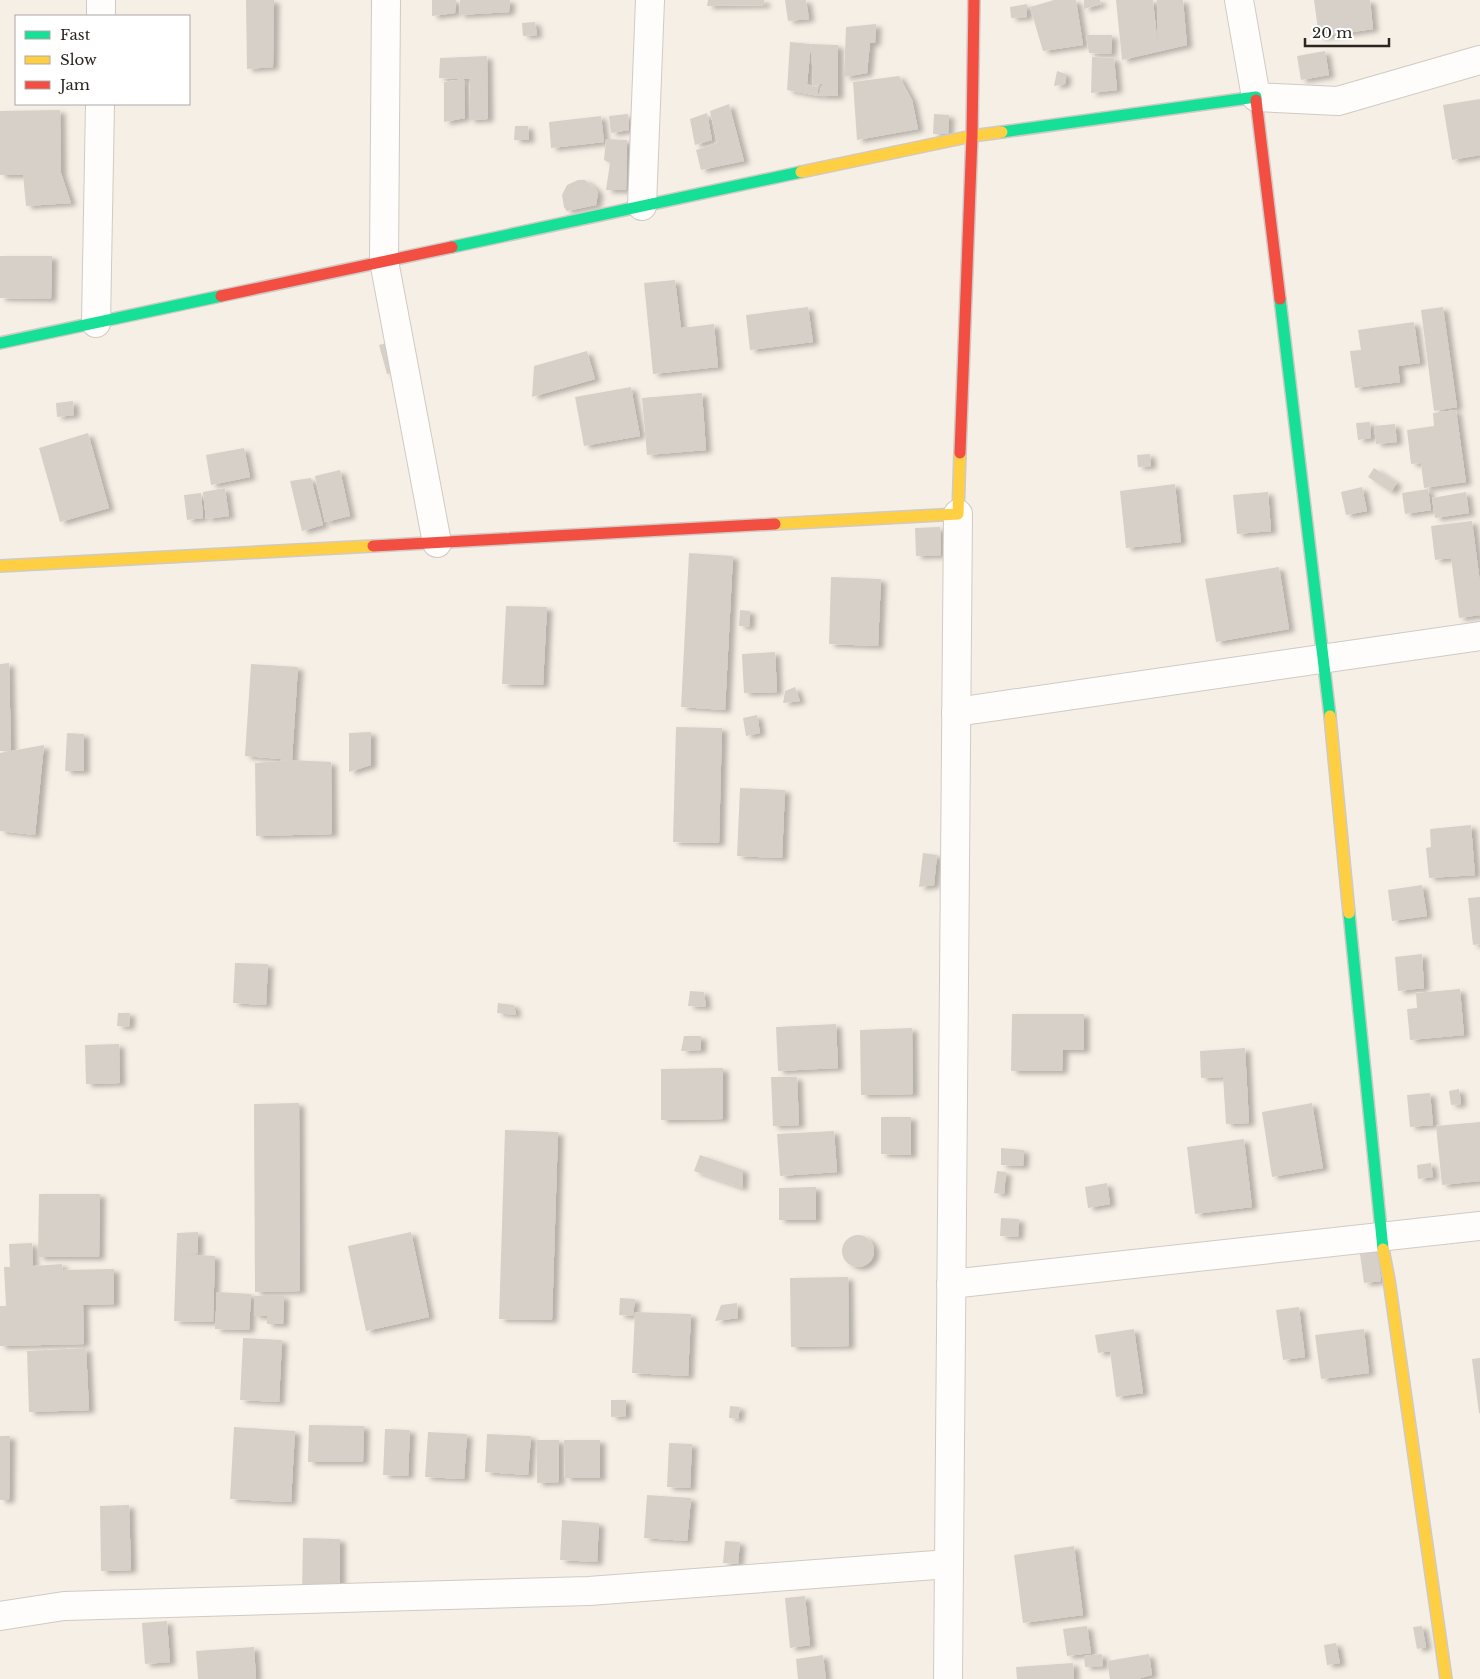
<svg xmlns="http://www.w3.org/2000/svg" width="1480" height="1679" font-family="'Libre Baskerville',serif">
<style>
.building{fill:#d6d0c9;filter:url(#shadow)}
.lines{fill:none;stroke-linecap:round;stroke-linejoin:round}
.street-casing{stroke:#d0cac4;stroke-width:30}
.fast-casing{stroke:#d0cac4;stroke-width:14}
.slow-casing{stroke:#d0cac4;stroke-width:14}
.jam-casing{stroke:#d0cac4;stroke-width:14}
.street{stroke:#fefdfb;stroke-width:28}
.fast{stroke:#16e098;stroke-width:11}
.slow{stroke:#ffcf43;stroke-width:11}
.jam{stroke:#f24e42;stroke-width:11}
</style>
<defs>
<filter id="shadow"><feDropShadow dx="5.5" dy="3" stdDeviation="2.5" flood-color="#0004"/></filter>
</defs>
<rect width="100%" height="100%" fill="#f6efe6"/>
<g class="building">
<polygon points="246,0 274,0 273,67 247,69"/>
<polygon points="432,0 456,0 455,13 432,16"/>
<polygon points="460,0 510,0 509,12 459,15"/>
<polygon points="708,0 764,0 765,5 707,6"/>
<polygon points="785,0 806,0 809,19 788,21"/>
<polygon points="1054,0 1076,0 1083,45 1043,51 1030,7"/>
<polygon points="1084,0 1100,0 1101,4 1084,9"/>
<polygon points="1116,0 1153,0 1158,48 1157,0 1183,0 1187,45 1122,60"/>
<polygon points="1314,0 1370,0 1373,29 1319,37"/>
<polygon points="1027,4 1027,17 1011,18 1010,7"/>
<polygon points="535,22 537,35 523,36 522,23"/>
<polygon points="876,24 875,43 870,43 867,73 844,77 846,27"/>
<polygon points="1086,35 1112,35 1111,54 1089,53"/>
<polygon points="790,42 811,44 807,84 813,86 818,87 818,96 823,83 813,86 811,44 838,45 838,96 818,96 787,90"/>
<polygon points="1325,51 1329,75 1301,80 1297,56"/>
<polygon points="487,56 488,119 469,120 470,79 439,78 440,58"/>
<polygon points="1092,57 1114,58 1117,90 1091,93"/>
<polygon points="1057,71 1066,74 1065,84 1054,86"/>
<polygon points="899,76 912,100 918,129 857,140 853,82"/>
<polygon points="464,79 465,118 444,122 444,82"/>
<polygon points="1480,99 1480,155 1452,160 1443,105"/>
<polygon points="729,104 744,161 701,170 696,150 717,143 710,111"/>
<polygon points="60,110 61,173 71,203 26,206 23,175 0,175 0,111"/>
<polygon points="707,113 712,140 695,145 690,119"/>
<polygon points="628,114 629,130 611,133 609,116"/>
<polygon points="934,114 949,115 948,134 933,134"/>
<polygon points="601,116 604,142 551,148 549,122"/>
<polygon points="515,126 528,126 529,140 514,140"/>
<polygon points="606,139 627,140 626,190 606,190 610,163 604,160"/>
<polygon points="578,180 585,180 595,188 598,193 596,205 567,211 564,207 562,195 567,185"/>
<polygon points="0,256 52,256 51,299 0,298"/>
<polygon points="675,280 681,328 714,324 718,367 653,374 644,283"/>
<polygon points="808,307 813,342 750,350 746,315"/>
<polygon points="1443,307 1457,407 1434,411 1421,310"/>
<polygon points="1414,322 1420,363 1398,366 1400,382 1355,388 1350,351 1361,350 1358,330"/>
<polygon points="401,339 409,369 387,374 379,345"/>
<polygon points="587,351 595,379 532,397 534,366"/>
<polygon points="631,387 640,436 584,446 575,397"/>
<polygon points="702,393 706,450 647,455 642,398"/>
<polygon points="73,401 74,415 57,417 56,403"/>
<polygon points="1456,410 1466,482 1424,488 1421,463 1411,464 1407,430 1434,426 1433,413"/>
<polygon points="1370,422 1371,438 1358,440 1356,423"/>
<polygon points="1395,424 1397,442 1376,444 1374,426"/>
<polygon points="88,433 109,508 60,522 39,448"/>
<polygon points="244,448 250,477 211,485 206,455"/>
<polygon points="1150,454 1151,466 1138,467 1137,455"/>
<polygon points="1374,468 1397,483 1391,492 1368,477"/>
<polygon points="340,470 350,516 325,522 315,476"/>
<polygon points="311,478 323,525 302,531 290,481"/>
<polygon points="1175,484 1181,542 1126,548 1120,491"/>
<polygon points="1362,487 1367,511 1346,515 1341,492"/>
<polygon points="225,488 229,516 206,519 203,492"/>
<polygon points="1428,489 1431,510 1405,514 1402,493"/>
<polygon points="1268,492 1271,531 1237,534 1233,495"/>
<polygon points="1466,492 1469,513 1435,518 1432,498"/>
<polygon points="201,493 203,518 187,520 184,495"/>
<polygon points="1472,521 1480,583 1480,615 1459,618 1451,558 1435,560 1431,526"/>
<polygon points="940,527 941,555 916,556 915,528"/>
<polygon points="689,553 733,556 725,710 681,707"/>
<polygon points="1279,567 1289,629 1216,642 1205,579"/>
<polygon points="831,577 881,579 878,646 829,644"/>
<polygon points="506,606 547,607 543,685 502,684"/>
<polygon points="740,610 750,611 749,627 739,626"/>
<polygon points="775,652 777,692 744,693 742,654"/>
<polygon points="9,663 11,751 44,745 35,835 0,831 0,753 11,751 0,751 0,664"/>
<polygon points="251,664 298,667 292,760 331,762 332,834 256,836 255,763 292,760 245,756"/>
<polygon points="795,687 800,701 783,703 785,691"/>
<polygon points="757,715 760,733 746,736 743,718"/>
<polygon points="676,727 722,728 719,843 673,842"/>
<polygon points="371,732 371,765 349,772 349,733"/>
<polygon points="67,733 84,734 84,771 65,771"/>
<polygon points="740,788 785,790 782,858 737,856"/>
<polygon points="1471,825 1475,875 1429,878 1426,848 1431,847 1430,829"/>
<polygon points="923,853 937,855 934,885 919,887"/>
<polygon points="1422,885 1427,916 1392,921 1388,890"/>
<polygon points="1480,897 1480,944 1473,945 1468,898"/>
<polygon points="1422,954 1424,988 1398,991 1395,957"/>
<polygon points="235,963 268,964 266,1005 233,1003"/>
<polygon points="1460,989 1464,1035 1410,1040 1407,1009 1417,1008 1416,993"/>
<polygon points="690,991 704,992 706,1007 688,1006"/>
<polygon points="498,1003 514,1005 516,1015 497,1013"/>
<polygon points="118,1013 130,1013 129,1027 117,1026"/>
<polygon points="1012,1014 1084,1014 1084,1050 1063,1050 1062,1071 1011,1071"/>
<polygon points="836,1024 838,1068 778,1071 776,1027"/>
<polygon points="912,1028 913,1094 861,1095 860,1030"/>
<polygon points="684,1036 701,1036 701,1050 681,1051"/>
<polygon points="119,1044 120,1083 86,1084 85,1045"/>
<polygon points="1245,1048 1249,1123 1226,1124 1223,1077 1201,1078 1200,1051"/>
<polygon points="723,1068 723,1119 661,1120 661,1069"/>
<polygon points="771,1077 797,1077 799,1125 773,1126"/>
<polygon points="1459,1089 1461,1104 1451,1105 1449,1091"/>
<polygon points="1430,1093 1433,1125 1410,1127 1407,1095"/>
<polygon points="299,1103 300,1291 255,1292 254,1104"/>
<polygon points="1312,1103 1323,1168 1272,1177 1262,1112"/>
<polygon points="881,1117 911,1117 911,1155 881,1154"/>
<polygon points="1480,1122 1480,1181 1442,1185 1436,1126"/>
<polygon points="505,1130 558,1132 552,1320 499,1319"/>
<polygon points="834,1131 837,1172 780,1176 777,1134"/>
<polygon points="1244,1139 1252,1207 1195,1214 1187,1147"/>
<polygon points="1001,1148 1024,1150 1023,1166 1001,1165"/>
<polygon points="700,1155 743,1170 742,1188 694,1171"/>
<polygon points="1431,1163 1433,1177 1418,1179 1417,1165"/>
<polygon points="997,1171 1006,1172 1004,1194 994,1193"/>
<polygon points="1107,1183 1110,1204 1088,1208 1085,1187"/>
<polygon points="816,1187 816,1220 779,1220 779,1188"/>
<polygon points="39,1194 100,1194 99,1257 38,1257"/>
<polygon points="1001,1218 1019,1219 1018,1237 1000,1236"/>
<polygon points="198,1232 198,1253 181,1254 215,1256 213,1322 174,1321 177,1233"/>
<polygon points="411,1232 429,1317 366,1331 348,1246"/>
<circle cx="858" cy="1251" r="16"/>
<polygon points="32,1243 33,1266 62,1264 63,1270 114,1269 114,1304 83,1305 84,1344 0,1346 0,1306 6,1306 4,1267 10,1267 9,1244"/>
<polygon points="1377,1251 1381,1281 1364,1283 1360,1254"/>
<polygon points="848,1277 849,1346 791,1347 790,1278"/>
<polygon points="217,1292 251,1294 249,1330 215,1329"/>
<polygon points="254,1296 284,1296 283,1324 267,1324 267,1316 254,1316"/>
<polygon points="620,1298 635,1299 633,1316 619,1315"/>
<polygon points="737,1303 738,1318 715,1321 721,1305"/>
<polygon points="1299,1307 1305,1357 1283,1360 1276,1310"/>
<polygon points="635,1312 691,1314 688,1376 632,1373"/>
<polygon points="1134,1329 1143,1393 1116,1397 1110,1351 1098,1353 1095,1335"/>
<polygon points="1364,1329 1369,1373 1321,1379 1315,1335"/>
<polygon points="243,1338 282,1340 279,1402 240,1400"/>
<polygon points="86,1348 89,1410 29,1412 27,1351"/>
<polygon points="1480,1358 1480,1413 1479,1413 1472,1359"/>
<polygon points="611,1400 626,1400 626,1416 611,1417"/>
<polygon points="730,1406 740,1407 738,1419 729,1418"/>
<polygon points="309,1425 364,1426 363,1462 308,1462"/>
<polygon points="234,1427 295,1431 291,1502 230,1499"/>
<polygon points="385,1429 410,1430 408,1476 383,1475"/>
<polygon points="428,1432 467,1434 464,1479 425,1477"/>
<polygon points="487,1434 531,1436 528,1475 485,1472"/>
<polygon points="0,1436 10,1436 9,1500 0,1500"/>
<polygon points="537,1440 559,1440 559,1482 537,1483"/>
<polygon points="564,1440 600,1440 600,1478 565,1478"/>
<polygon points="669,1443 692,1444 690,1488 667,1487"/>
<polygon points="647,1495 691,1498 687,1541 644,1538"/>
<polygon points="129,1505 131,1570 101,1571 100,1506"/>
<polygon points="562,1520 599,1523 597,1562 560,1560"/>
<polygon points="303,1538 340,1539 340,1596 302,1596"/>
<polygon points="725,1541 740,1542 738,1564 723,1563"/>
<polygon points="1074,1546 1083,1615 1023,1623 1014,1555"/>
<polygon points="805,1596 810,1645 790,1648 785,1598"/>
<polygon points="167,1621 170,1662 145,1664 142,1623"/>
<polygon points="1087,1626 1091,1653 1067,1656 1063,1629"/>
<polygon points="1422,1626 1426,1647 1417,1649 1413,1627"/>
<polygon points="1336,1643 1340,1663 1327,1665 1324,1645"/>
<polygon points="254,1647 256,1679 198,1679 196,1651"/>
<polygon points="1102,1654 1103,1666 1085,1667 1084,1656"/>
<polygon points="1149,1654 1152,1675 1137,1679 1110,1679 1107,1661"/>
<polygon points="823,1655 826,1679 798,1679 796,1659"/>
<polygon points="1073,1663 1074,1679 1017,1679 1016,1667"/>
</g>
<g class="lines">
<defs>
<g id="street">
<polyline points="386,0 384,261 437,543"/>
<polyline points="1239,0 1256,97 1338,101 1480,60"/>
<polyline points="101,16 101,0"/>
<polyline points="642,206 650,0"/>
<polyline points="96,323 100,104"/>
<polyline points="956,712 1480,636"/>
<polyline points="951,1284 1480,1226"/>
<polyline points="0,1616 64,1606 589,1591 949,1564"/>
<polyline points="948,1679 958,514"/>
</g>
<g id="fast">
<polyline points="1002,132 1256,97 1256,100"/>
<polyline points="452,247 801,172"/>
<polyline points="1280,299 1330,716"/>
<polyline points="0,343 221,296"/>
<polyline points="1349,913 1383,1249"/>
</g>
<g id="slow">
<polyline points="801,172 972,136 1002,132"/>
<polyline points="775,524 958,514 960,453"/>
<polyline points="0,566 373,546"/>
<polyline points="1330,716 1349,913"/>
<polyline points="1383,1249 1389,1280 1446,1679"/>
</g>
<g id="jam">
<polyline points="1256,100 1280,299"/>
<polyline points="221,296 452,247"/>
<polyline points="960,453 972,136 974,0"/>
<polyline points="373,546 775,524"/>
</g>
</defs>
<use href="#street" class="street-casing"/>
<use href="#fast" class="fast-casing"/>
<use href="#slow" class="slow-casing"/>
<use href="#jam" class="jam-casing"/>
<use href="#street" class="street"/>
<use href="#fast" class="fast"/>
<use href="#slow" class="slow"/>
<use href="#jam" class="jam"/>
</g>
<rect x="15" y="15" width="175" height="90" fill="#ffffff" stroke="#aaa8a6"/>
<rect x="25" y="31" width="25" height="8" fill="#16e098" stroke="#aaa8a6"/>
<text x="60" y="40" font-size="15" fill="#2b2620">Fast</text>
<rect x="25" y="56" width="25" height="8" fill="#ffcf43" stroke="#aaa8a6"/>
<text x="60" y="65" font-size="15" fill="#2b2620">Slow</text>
<rect x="25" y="81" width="25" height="8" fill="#f24e42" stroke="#aaa8a6"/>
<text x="60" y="90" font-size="15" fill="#2b2620">Jam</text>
<path d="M1305 38v8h84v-8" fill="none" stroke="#2b2620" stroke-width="2.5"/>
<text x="1312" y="38" font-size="15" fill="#2b2620" stroke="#ffffff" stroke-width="4" paint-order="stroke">20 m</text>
</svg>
